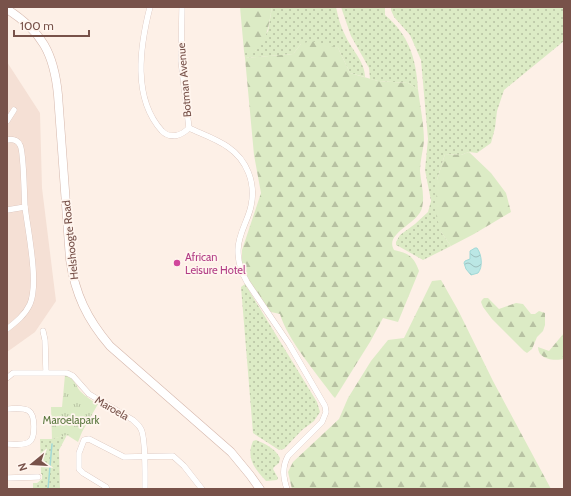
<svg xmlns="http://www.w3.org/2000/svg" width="571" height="496" font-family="Cabin,sans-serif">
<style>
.residential{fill:#f5e0d5}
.grass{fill:url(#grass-dots)}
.forest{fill:url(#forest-firs)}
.park{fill:url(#park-tufts)}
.water{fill:url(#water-waves);stroke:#a1d9d7}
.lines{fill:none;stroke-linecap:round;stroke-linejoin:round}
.stream{stroke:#a1d9d7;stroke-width:1.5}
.street-casing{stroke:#d2b8af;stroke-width:6}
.secondary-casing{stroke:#d5b7ac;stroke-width:9}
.street{stroke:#fff;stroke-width:5.5}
.secondary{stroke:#fff;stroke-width:8}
.hotel-dot{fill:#d1479c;stroke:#fff5ee;stroke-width:1.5}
.labels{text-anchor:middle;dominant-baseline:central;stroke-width:3.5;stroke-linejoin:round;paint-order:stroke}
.street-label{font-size:11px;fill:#78524a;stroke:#fff5ee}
.hotel-label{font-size:11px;fill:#b23c85;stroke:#fff5ee;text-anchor:start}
.park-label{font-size:11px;fill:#5b783f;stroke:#fff5ee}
</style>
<defs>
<pattern id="grass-dots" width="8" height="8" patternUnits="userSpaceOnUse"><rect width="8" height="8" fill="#dcebc5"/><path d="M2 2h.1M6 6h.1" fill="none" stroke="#b7c1a2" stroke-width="1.8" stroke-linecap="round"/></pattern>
<pattern id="forest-firs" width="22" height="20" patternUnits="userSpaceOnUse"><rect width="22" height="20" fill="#dcebc5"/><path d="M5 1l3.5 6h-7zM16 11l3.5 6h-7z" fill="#b7c1a2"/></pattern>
<pattern id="park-tufts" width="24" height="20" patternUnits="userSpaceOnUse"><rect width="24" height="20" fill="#dcebc5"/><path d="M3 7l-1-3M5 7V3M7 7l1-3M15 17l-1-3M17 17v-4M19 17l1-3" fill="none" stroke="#b7c1a2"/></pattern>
<pattern id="water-waves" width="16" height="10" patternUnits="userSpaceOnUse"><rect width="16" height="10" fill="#bbe7e5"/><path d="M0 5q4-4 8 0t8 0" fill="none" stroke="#9dbebc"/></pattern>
</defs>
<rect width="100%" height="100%" fill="#fdf0e7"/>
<polygon class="residential" points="7,62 40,113 42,188 56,301 35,332 7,352"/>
<g class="grass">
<path d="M272 7H336C338 17 341 28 346 37 352 50 365 62 365 77L350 73 338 48 301 44 293 54 245 58 244 51H255L268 31Z"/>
<path d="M341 7H385V15C409 35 416 58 418 89L408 83 378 81 370 79 369 68 351 36Z"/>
<polygon points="391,7 564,7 564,41 504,90 497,111 495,128 491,143 477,153 469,152 461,155 445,154 437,180 441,232 451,246 423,260 400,247 396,245 396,242 400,235 415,224 428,212 431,201 425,170 428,139 421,60 410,35 394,17 391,10"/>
<polygon points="245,284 317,402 320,412 314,421 302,430 284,449 279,450 253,433 241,287"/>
<polygon points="67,435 59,450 60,489 33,489 33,483 37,483 42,479 42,474 41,474 40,439 51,439"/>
<path d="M256 440C265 444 275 448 280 458L279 463 274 467 273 469 278 478 277 480 266 481C254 468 246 458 253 441Z"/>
</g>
<g class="forest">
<path d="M240 7H272C269 23 268 40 255 51H244Z"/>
<path d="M311 41 338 48 350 73 378 81 408 83 418 89C420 106 424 124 424 141 423 151 420 161 420 171 421 184 425 195 422 208 418 224 384 233 394 250 409 253 414 257 419 271L398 322 383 318 370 342 335 398 333 396C317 374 287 339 280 314L271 312 252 286 242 267V250L261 193 254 155 245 58 293 54 301 44Z"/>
<polygon points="469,152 491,173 506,193 511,212 474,234 451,246 441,232 436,215 437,180 445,154 461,155"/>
<polygon points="441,280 458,310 493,381 551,489 292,489 288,472 293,462 339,419 348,398 371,361 388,340 404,338 432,281"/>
<polygon points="484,298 488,298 499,309 516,303 523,304 531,314 535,314 539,311 545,313 545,325 543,331 537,337 532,349 527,353 524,351 492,319 483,307 481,302 482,300"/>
<path d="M564 333V359C555 361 538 360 538 347L549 351Z"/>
</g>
<path class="park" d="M65 375C74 377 75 384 80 391 85 396 92 401 98 404L82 432 78 442 67 435 52 439 51 407H62Z"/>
<path class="water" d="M475 248H477C482 255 483 267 478 273L471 275 466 269 464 263 465 261 470 259V251Z"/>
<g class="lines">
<polyline class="stream" points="48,489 52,444"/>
<defs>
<g id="street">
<path d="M150 7C140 46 132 98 162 131 171 140 182 135 189 128"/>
<polyline points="182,7 181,61 189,128"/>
<polyline points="7,121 14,110"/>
<path d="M189 128C202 134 217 139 228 147 247 160 256 183 251 206 248 221 238 234 238 250 238 262 241 272 247 282L289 344 325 406 326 412 322 422 288 456C282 467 283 477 287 489"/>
<path d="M7 140C12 139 17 139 20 145 24 151 24 196 25 207"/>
<path d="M7 210 25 207C28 231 39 283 30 304 25 315 16 322 7 329"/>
<polyline points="43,331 45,340 46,372"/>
<path d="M7 378 13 373H67L73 376 89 394 133 420C136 423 139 425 141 429 146 439 145 476 145 489"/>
<path d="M7 409C13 409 23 407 29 411 35 415 36 438 29 442 24 446 13 444 7 444"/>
<polyline points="7,478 38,477"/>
<polyline points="107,489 106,487 83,473 79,469 79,453 84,440 89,439 124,457 173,456 184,466 202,489"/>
</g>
<path id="secondary" d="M7 9C42 32 54 53 58 95L70 259C75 294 87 319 110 346L231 452 250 475 260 489"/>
</defs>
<use href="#street" class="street-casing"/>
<use href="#secondary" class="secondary-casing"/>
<use href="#street" class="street"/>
<use href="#secondary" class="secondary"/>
</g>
<circle class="hotel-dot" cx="177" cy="263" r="4"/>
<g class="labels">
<g class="street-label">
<text transform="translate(184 80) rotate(-95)">Botman Avenue</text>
<text transform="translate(70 240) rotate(-96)">Helshoogte Road</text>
<text transform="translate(112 408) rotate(30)">Maroela</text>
</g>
<g class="hotel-label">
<text x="185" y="257">African<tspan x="185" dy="13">Leisure Hotel</tspan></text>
</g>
<g class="park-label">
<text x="71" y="420">Maroelapark</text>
</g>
</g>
<rect width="571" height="496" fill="none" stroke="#78524a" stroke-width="16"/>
<g transform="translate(32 464) rotate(252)" stroke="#fff5ee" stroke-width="3" paint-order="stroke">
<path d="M0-3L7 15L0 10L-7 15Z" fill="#78524a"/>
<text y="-6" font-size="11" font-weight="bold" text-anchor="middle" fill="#78524a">N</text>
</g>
<path d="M14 30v6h75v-6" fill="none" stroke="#78524a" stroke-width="2"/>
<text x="20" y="30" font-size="12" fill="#78524a" stroke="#fff5ee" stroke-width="3" paint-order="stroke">100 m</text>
</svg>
